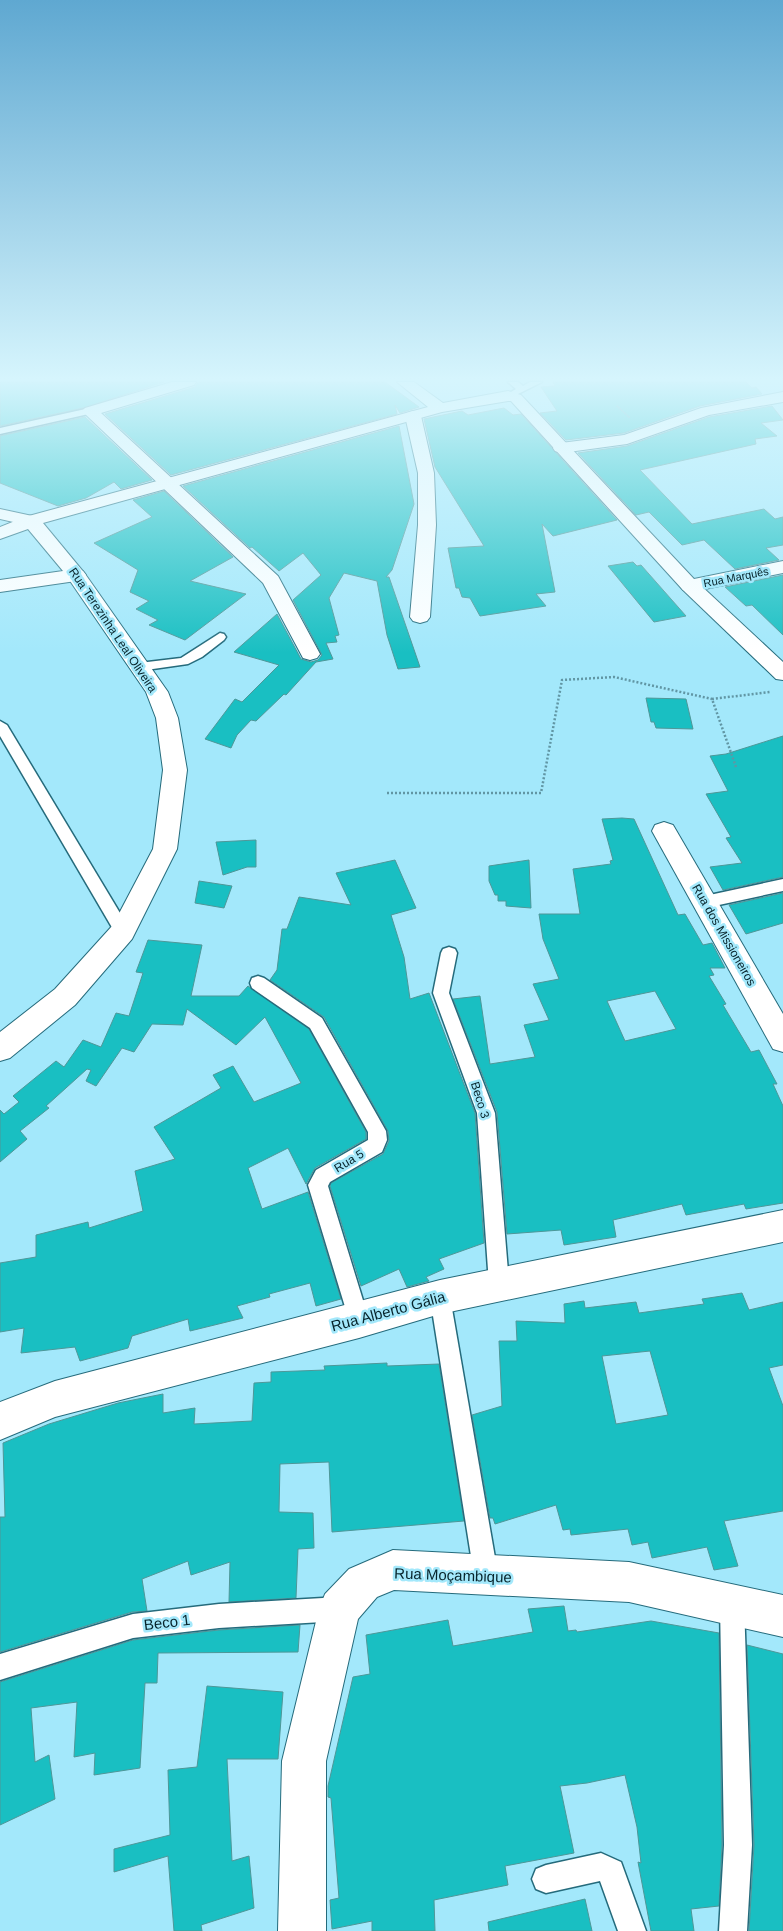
<svg xmlns="http://www.w3.org/2000/svg" width="783" height="1931" font-family="Helvetica,sans-serif">
<style>
.building{fill:#19bfc2;stroke:#4e9798;fill-rule:evenodd}
.lines{fill:none;stroke-linecap:round;stroke-linejoin:round}
.service-casing{stroke:#256b7c;stroke-width:3}
.minor-casing{stroke:#256b7c;stroke-width:2}
.tertiary-casing{stroke:#256b7c;stroke-width:2}
.path-far1{stroke:#6196a4;stroke-width:2;stroke-dasharray:1 1;stroke-linecap:butt}
.path{stroke:#6196a4;stroke-width:2.5;stroke-dasharray:2 2;stroke-linecap:butt}
.service{fill:#fff;fill-rule:evenodd}
.minor{fill:#fff;fill-rule:evenodd}
.tertiary{fill:#fff;fill-rule:evenodd}
.labels{text-anchor:middle;dominant-baseline:central;stroke-width:5;stroke-linejoin:round;paint-order:stroke}
.far-street-label{font-size:11px;fill:#07242b;stroke:#a3e8fb}
.street-label{font-size:12px;fill:#07242b;stroke:#a3e8fb}
.near-street-label{font-size:15px;fill:#07242b;stroke:#a3e8fb}
</style>
<rect width="100%" height="100%" fill="#a3e8fb"/>
<g class="building">
<polygon points="0,382 164,382 83,408 0,426"/>
<polygon points="198,382 385,382 419,407 400,413 395,405 397,414 171,475 105,414 195,387"/>
<polygon points="553,382 746,382 752,388 756,387 762,394 700,406 624,433 566,440 540,413 557,411 541,387 555,386"/>
<polygon points="772,406 783,420 761,423 777,436 755,439 756,444 640,470 692,524 764,509 775,519 783,517 783,545 766,548 779,560 735,569 704,540 682,545 649,512 636,515 578,453 627,446 709,417"/>
<polygon points="504,408 513,415 521,414 617,520 553,536 542,524 555,592 536,594 546,606 480,616 470,598 462,597 459,588 456,588 448,548 484,546 435,467 424,419 462,411 468,415"/>
<polygon points="85,417 152,480 121,489 114,482 86,498 58,506 0,483 0,436"/>
<polygon points="399,426 414,504 392,570 386,577 389,577 420,667 398,669 387,635 377,581 344,573 329,598 339,635 335,636 337,642 326,643 333,659 316,662 286,695 284,694 256,721 251,720 237,735 231,748 205,739 235,699 242,702 279,665 234,652 277,614 301,659 311,662 318,660 322,655 293,600 321,575 303,553 279,571 252,547 250,548 183,486"/>
<polygon points="164,491 233,557 190,581 246,594 185,640 149,625 158,620 136,609 149,601 130,592 138,570 94,543 152,517 133,500"/>
<polygon points="633,562 637,566 641,565 686,616 654,622 608,566"/>
<polygon points="783,575 783,635 752,605 746,606 725,587"/>
<polygon points="646,698 686,699 693,729 656,728 654,722 651,722"/>
<polygon points="783,736 783,877 723,890 710,867 742,863 726,838 731,837 706,794 728,791 710,756 726,754"/>
<path d="M622 818 634 819 678 915 685 914 703 945 712 943 725 968H710L714 975 709 976 726 1004 723 1005 751 1052 759 1050 777 1084H773L783 1106V1203L746 1209 744 1204 686 1215 682 1204 613 1220 616 1237 564 1245 561 1230 507 1234 497 1112 453 999 480 996 490 1064 535 1057 524 1025 549 1020 533 984 559 979 543 939 539 914H580L573 869 611 864 610 861 613 860 602 819ZM655 991 676 1029 625 1041 607 1001Z"/>
<polygon points="256,840 256,867 247,867 223,875 216,842"/>
<polygon points="395,860 416,908 391,915 404,957 410,999 429,993 475,1113 484,1243 439,1259 444,1269 426,1277 429,1281 407,1287 399,1269 361,1286 330,1186 331,1183 383,1154 389,1141 388,1131 324,1017 270,980 277,970 282,929 287,929 299,897 351,905 336,873"/>
<polygon points="529,860 531,908 506,906 506,901 498,901 498,895 495,895 489,881 489,866"/>
<polygon points="199,881 232,886 224,908 195,903"/>
<polygon points="783,893 783,923 746,934 729,905"/>
<polygon points="148,940 202,945 191,996 239,996 248,986 309,1029 366,1132 366,1139 315,1168 306,1184 288,1148 248,1168 262,1209 308,1192 341,1299 316,1306 310,1283 269,1294 270,1297 237,1306 243,1318 190,1331 188,1319 132,1336 128,1348 80,1361 75,1347 21,1353 24,1328 0,1332 0,1263 36,1257 36,1235 88,1222 89,1228 143,1211 135,1171 175,1159 154,1127 221,1088 213,1075 233,1066 254,1102 301,1083 265,1017 236,1045 187,1009 183,1025 152,1024 134,1052 122,1048 96,1086 86,1081 91,1070 87,1069 46,1106 49,1108 20,1131 27,1139 0,1162 0,1110 4,1114 19,1102 13,1096 56,1061 64,1067 83,1040 101,1047 116,1013 129,1016 143,973 136,972"/>
<path d="M742 1293 749 1310 783 1302V1365L769 1368 783 1406V1511L724 1521 738 1566 714 1570 707 1547 652 1558 648 1542 632 1545 628 1529 571 1535 570 1529 563 1530 556 1505 495 1524 493 1518H490L472 1415 502 1406 499 1341H517L516 1321 565 1323 564 1304 584 1301 585 1308 636 1302 639 1313 704 1304 702 1299ZM650 1351 668 1415 616 1424 602 1356Z"/>
<polygon points="387,1363 387,1366 439,1364 464,1521 332,1532 329,1462 280,1464 279,1512 313,1513 314,1548 298,1549 296,1598 229,1602 230,1562 191,1575 188,1561 142,1579 147,1611 132,1612 0,1652 0,1517 5,1517 3,1443 49,1424 118,1403 163,1394 163,1413 195,1408 194,1424 252,1421 254,1383 271,1382 271,1372 325,1370 324,1366"/>
<polygon points="564,1606 568,1631 576,1630 577,1632 651,1621 719,1633 722,1845 719,1906 691,1909 694,1931 651,1931 638,1862 641,1863 637,1827 625,1775 587,1783 560,1786 574,1853 505,1866 508,1885 434,1900 435,1931 372,1931 372,1921 332,1929 330,1900 339,1898 331,1798 328,1797 328,1786 353,1677 370,1674 366,1635 448,1620 453,1646 533,1632 528,1609"/>
<polygon points="300,1625 298,1652 158,1653 157,1683 145,1683 140,1768 94,1775 95,1753 74,1757 77,1702 31,1708 35,1762 49,1755 55,1799 0,1825 0,1682 133,1640 219,1630"/>
<polygon points="747,1645 783,1654 783,1931 749,1931 754,1845"/>
<polygon points="207,1686 283,1692 278,1759 227,1759 232,1861 249,1856 254,1908 201,1925 202,1931 174,1931 168,1856 114,1872 114,1849 170,1835 168,1770 197,1767"/>
<polygon points="585,1899 592,1931 489,1931 488,1922"/>
</g>
<g class="lines">
<defs>
<g id="service">
<polygon points="508,382 518,382 523,386 530,382 542,382 508,399 504,396 516,389"/>
<polygon points="90,408 95,411 93,413 0,434 0,428"/>
<polygon points="220,633 224,634 226,637 224,640 202,657 188,664 139,671 133,667 139,663 181,658"/>
<polygon points="0,721 7,725 129,928 131,932 129,936 123,938 117,936 0,736"/>
<polygon points="783,879 783,891 705,908 700,906 697,902 700,898 705,896"/>
<polygon points="449,947 455,949 457,953 449,993 495,1113 509,1284 506,1291 499,1294 492,1291 489,1284 477,1113 433,993 441,953 443,949"/>
<polygon points="258,976 264,978 322,1018 386,1131 387,1140 382,1152 330,1182 328,1186 369,1320 366,1327 359,1330 352,1327 349,1320 308,1185 316,1170 368,1140 368,1132 310,1028 252,988 250,983 252,978"/>
<polygon points="440,1287 447,1290 450,1297 498,1575 495,1584 486,1587 477,1584 474,1575 430,1297 433,1290"/>
<polygon points="732,1591 741,1594 744,1603 752,1845 747,1931 719,1931 724,1845 720,1603 723,1594"/>
<polygon points="340,1597 349,1600 352,1609 349,1618 340,1621 219,1628 133,1638 0,1680 0,1654 133,1614 219,1604"/>
<polygon points="601,1853 621,1862 646,1931 618,1931 600,1881 546,1893 536,1889 532,1879 536,1869 546,1865"/>
</g>
<g id="minor">
<polygon points="172,382 196,382 194,385 101,413 278,576 320,654 317,658 310,660 303,658 263,583 82,411 85,408"/>
<polygon points="783,392 783,402 709,415 627,444 561,453 555,451 553,448 555,445 561,443 624,435 701,408"/>
<polygon points="413,411 419,413 421,416 434,473 436,525 430,617 427,621 420,623 413,621 410,617 418,525 418,473 405,416 407,413"/>
<polygon points="0,509 37,517 40,521 37,525 31,526 0,519"/>
<polygon points="76,569 83,571 168,692 178,718 187,770 177,849 132,939 75,1005 10,1058 0,1061 0,1032 55,989 113,925 153,849 163,770 156,718 146,692 66,575 69,571"/>
<polygon points="690,580 697,582 783,662 783,680 776,679 683,590 680,586 683,582"/>
<polygon points="664,822 673,825 783,1014 783,1052 773,1049 652,831 655,825"/>
<polygon points="783,1210 783,1242 440,1314 359,1338 55,1417 0,1440 0,1402 55,1381 440,1280"/>
<polygon points="393,1550 629,1562 783,1595 783,1637 629,1602 394,1590 377,1597 358,1619 326,1761 326,1931 278,1931 282,1761 319,1609 325,1594 349,1569"/>
</g>
<polygon id="tertiary" points="397,382 414,382 443,403 508,391 521,395 694,579 783,561 783,573 690,592 683,590 511,401 508,401 442,412 43,523 86,575 83,579 76,581 0,592 0,580 63,571 28,529 0,539 0,527 25,517 428,407"/>
</defs>
<use href="#service" class="service-casing"/>
<use href="#minor" class="minor-casing"/>
<use href="#tertiary" class="tertiary-casing"/>
<polyline class="path-far1" points="617,406 630,418"/>
<g class="path">
<polyline points="736,767 712,699 770,692"/>
<polyline points="387,793 541,793 562,680 614,677 712,699"/>
</g>
<use href="#service" class="service"/>
<use href="#minor" class="minor"/>
<use href="#tertiary" class="tertiary"/>
</g>
<linearGradient id="sky" x2="0" y2="1"><stop stop-color="#5fa8d1"/><stop offset="0.58" stop-color="#d6f5fd"/><stop offset="1" stop-color="#d6f5fd" stop-opacity="0"/></linearGradient>
<rect width="783" height="653" fill="url(#sky)"/>
<g class="labels">
<g class="far-street-label">
<text transform="translate(736 577) rotate(-11)">Rua Marquês</text>
</g>
<g class="street-label">
<text transform="translate(113 630) rotate(56)">Rua Terezinha Leal Oliveira</text>
<text transform="translate(724 935) rotate(60)">Rua dos Missioneiros</text>
<text transform="translate(480 1100) rotate(73)">Beco 3</text>
<text transform="translate(349 1161) rotate(-31)">Rua 5</text>
</g>
<g class="near-street-label">
<text transform="translate(388 1311) rotate(-15)">Rua Alberto Gália</text>
<text transform="translate(453 1575) rotate(2)">Rua Moçambique</text>
<text transform="translate(167 1622) rotate(-7)">Beco 1</text>
</g>
</g>
</svg>
